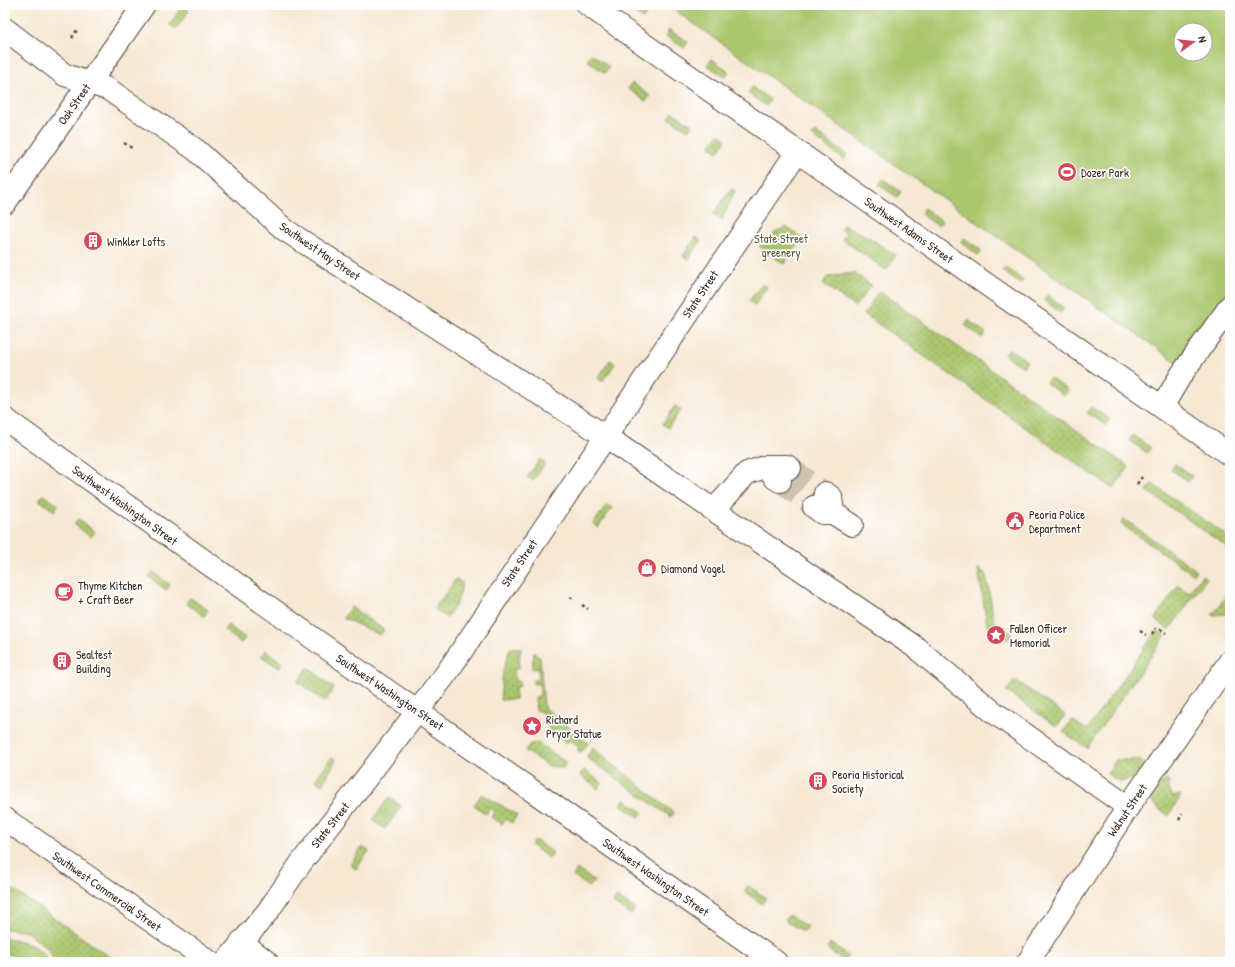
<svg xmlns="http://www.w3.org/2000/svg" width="1235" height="967" font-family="'Patrick Hand',sans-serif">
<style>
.park{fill:url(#park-dots);stroke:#737846}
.pitch{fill:#abc76e;stroke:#737846;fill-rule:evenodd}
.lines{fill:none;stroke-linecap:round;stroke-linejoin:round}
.minor-tunnel{stroke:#d1c2b0;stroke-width:22;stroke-dasharray:22 11;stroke-linecap:butt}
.minor-casing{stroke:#574639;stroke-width:24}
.major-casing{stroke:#574639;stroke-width:24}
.path{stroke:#574639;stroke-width:2.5;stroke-dasharray:3 3;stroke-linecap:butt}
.minor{stroke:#fff;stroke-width:22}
.major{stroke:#fff;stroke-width:22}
.labels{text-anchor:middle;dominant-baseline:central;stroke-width:3.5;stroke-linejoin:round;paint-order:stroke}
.street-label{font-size:12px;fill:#3b2a1e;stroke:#fff}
.poi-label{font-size:12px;fill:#3b2a1e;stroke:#fff;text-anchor:start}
.park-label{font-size:12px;fill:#5d5936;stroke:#fff}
</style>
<defs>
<pattern id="park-dots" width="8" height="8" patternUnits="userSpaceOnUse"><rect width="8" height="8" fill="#abc76e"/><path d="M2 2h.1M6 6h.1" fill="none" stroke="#8ca25a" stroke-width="1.8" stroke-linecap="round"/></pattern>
</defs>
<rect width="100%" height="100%" fill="#fff"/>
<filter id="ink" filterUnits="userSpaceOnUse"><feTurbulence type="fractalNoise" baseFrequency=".025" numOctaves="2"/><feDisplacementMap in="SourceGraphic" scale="8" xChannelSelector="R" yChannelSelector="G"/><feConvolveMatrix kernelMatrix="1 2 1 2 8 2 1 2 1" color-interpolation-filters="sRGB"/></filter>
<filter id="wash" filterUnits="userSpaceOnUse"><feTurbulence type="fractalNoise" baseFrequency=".012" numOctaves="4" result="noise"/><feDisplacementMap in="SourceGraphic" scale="16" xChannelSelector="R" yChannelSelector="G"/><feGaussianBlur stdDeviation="0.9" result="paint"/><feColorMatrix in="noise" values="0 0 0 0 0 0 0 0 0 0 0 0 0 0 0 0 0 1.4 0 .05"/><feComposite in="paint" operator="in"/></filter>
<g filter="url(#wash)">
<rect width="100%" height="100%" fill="#f7e8d4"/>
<g class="park">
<polygon points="626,5 635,5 646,14 643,19 625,6"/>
<polygon points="182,6 189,11 176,29 170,25"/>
<polygon points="669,30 688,42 684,48 666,36"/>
<polygon points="592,54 609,67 605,73 587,60"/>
<polygon points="712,59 729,72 725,77 707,65"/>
<polygon points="632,83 650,96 646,101 628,89"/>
<polygon points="752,87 770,100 766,106 748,93"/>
<polygon points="673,112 692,125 688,130 669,118"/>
<polygon points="815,132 847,155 844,160 812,136"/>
<polygon points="720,133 726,140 718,152 710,146"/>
<polygon points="883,179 901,192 897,197 879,185"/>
<polygon points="731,189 735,191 722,220 713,214"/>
<polygon points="924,208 942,221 938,226 921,214"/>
<polygon points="843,225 867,236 896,255 886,270 842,239 846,233 841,229"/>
<polygon points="786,227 802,238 784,264 759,246 776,232"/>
<polygon points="696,237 701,241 688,260 683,256"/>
<polygon points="964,238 982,251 978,255 961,242"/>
<polygon points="1006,267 1023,280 1020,284 1002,271"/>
<polygon points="854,273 871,285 855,307 823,284 827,277"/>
<polygon points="762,284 767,287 755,305 749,301"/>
<polygon points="879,291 1129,467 1113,489 864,314"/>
<polygon points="1047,295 1064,308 1061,313 1044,300"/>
<polygon points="968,320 986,333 982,338 965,325"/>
<polygon points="1009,349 1027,361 1023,367 1005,355"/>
<polygon points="610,360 615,364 602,382 598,378"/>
<polygon points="1050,378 1068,390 1064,396 1046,383"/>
<polygon points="675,406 681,410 668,428 663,424"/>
<polygon points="1091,407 1110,419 1106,425 1087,413"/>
<polygon points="1133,435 1151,448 1147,453 1129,440"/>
<polygon points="540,459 545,463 533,481 527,477"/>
<polygon points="1175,464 1192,476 1188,482 1171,469"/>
<polygon points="1152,484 1230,538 1230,549 1147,491"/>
<polygon points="43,495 58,505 54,511 39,500"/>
<polygon points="607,505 612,508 598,528 593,524"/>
<polygon points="78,519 95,532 91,537 74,524"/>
<polygon points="1124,519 1196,570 1193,574 1121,524"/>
<polygon points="978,568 986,574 994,621 1012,634 1008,640 987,625"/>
<polygon points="153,572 170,585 166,590 149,577"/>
<polygon points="1202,575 1207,578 1169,630 1155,619 1178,586 1189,593"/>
<path d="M456 579 462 583C460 598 456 607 446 618L434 609Z"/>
<polygon points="1227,595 1230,597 1230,614 1212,615"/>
<polygon points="190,598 208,610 204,616 186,603"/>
<polygon points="351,607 384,630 380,635 343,618"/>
<polygon points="228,625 245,638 241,643 224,630"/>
<polygon points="1157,630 1165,636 1087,748 1063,732 1072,720 1087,730"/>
<polygon points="510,648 521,648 519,660 519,669 514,669 515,681 520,681 520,686 515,687 516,699 500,700 503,671"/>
<polygon points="265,650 283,663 279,668 261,656"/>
<path d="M534 652 540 657 544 707 588 743 581 753 577 750 579 747 569 740 567 743 562 740 565 737 556 731 554 734 549 731C550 720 546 713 536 710L535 697 540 696 539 684H533V680H539L538 668 532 669Z"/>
<polygon points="308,667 334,688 325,702 298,682"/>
<polygon points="1015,680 1065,715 1057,727 1006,691"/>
<polygon points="539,743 566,763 563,768 548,766 525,751 530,744"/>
<polygon points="593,748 674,813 671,817 586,757"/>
<polygon points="332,757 336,760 322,785 315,780"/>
<polygon points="1116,760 1138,760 1142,762 1143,766 1133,778 1121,782 1107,774"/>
<polygon points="584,770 602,783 598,789 580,775"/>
<path d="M1164 779 1168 780 1171 797 1181 795 1169 816C1161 810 1151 806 1151 795Z"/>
<polygon points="482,794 517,815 512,823 506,819 502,824 491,817 495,812 490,808 486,814 474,805"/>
<polygon points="389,797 401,806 385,829 373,820"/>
<polygon points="624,799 643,812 639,817 621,805"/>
<polygon points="535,840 553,853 549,858 531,845"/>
<polygon points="362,847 369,851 356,869 350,865"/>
<polygon points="577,869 594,881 589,887 573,876"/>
<polygon points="5,884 117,962 56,962 46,947 27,932 5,929"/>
<polygon points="748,886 766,898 762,904 744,891"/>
<polygon points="617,897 635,909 631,915 613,903"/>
<polygon points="789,915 807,927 803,932 785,920"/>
<path d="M5 938C23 941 40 945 49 962H20L5 952Z"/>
<polygon points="830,943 848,956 844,961 827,949"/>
</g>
<path class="pitch" d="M667 5H1230V289L1178 363ZM1181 30H1205V54H1181Z"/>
</g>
<g filter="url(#ink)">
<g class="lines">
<g class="minor-tunnel">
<polyline points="790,468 825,493"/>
<polyline points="780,481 814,507"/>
</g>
<defs>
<g id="minor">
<polyline points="5,29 65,75 108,89 196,150 285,230 605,436 915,647 992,711 1128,807"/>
<polyline points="5,203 144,5"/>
<polyline points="1162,407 1181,375 1230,306"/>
<polyline points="5,419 376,683 550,803 776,962"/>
<polyline points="768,466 787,466 790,468"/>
<polyline points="825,493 831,497 833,513"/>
<polyline points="814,507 822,513 833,513 852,525"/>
<polyline points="714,510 747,473 768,466 775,478 780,481"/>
<polyline points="5,819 210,962"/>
<polyline points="241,942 267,962"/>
<polyline points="226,962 268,911 301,863 446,674 797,152"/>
<polyline points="1028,962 1128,807 1230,661"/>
</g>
<polyline id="major" points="588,5 1230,455"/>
</defs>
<use href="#minor" class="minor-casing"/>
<use href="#major" class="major-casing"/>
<g class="path">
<polyline points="72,38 77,30"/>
<polyline points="124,143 132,148"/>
<polyline points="1137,484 1142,477"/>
<polyline points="570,597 575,600"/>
<polyline points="582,605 588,609"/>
<polyline points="1160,629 1166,633"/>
<polyline points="1140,631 1146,635"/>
<polyline points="1152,634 1156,628"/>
<polyline points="1179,820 1182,814"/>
</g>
<use href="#minor" class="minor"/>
<use href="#major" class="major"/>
</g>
</g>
<defs>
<symbol id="stadium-disc" viewBox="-11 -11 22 22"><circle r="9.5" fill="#d1495b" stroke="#fff"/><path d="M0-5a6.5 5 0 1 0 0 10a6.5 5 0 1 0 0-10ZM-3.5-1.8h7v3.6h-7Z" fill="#fff"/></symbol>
<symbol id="building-disc" viewBox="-11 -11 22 22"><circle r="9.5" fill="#d1495b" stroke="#fff"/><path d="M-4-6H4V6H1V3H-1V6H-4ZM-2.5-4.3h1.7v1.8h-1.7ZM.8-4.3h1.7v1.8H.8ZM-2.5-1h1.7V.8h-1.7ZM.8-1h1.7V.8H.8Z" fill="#fff"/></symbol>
<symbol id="civic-disc" viewBox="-11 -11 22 22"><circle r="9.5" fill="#d1495b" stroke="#fff"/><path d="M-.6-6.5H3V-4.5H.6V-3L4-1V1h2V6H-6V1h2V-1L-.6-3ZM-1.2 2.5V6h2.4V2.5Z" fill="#fff"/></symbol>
<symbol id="shop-disc" viewBox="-11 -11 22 22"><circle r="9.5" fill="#d1495b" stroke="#fff"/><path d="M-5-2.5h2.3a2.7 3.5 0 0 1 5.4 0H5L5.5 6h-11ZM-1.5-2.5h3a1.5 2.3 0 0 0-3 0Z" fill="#fff"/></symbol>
<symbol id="cafe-disc" viewBox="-11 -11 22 22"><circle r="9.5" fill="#d1495b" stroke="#fff"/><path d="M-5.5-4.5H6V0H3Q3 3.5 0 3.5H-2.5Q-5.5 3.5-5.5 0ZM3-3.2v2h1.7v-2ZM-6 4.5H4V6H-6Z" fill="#fff"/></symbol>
<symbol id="sight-disc" viewBox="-11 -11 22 22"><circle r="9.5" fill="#d1495b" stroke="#fff"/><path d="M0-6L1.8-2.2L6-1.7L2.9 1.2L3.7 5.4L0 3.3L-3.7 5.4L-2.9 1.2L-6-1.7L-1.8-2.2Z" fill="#fff"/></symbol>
</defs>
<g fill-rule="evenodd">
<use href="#stadium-disc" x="1056" y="161" width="22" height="22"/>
<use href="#building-disc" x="82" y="230" width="22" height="22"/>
<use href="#civic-disc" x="1004" y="510" width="22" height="22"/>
<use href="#shop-disc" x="636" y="557" width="22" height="22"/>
<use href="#cafe-disc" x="53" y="581" width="22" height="22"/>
<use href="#sight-disc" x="985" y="624" width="22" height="22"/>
<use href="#building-disc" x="51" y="650" width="22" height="22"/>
<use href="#sight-disc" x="521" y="715" width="22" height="22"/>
<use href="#building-disc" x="807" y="770" width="22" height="22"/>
</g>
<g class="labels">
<g class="street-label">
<text transform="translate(74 104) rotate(-55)">Oak Street</text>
<text transform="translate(909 230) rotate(35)">Southwest Adams Street</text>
<text transform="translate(320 251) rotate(34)">Southwest May Street</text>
<text transform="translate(700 294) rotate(-56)">State Street</text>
<text transform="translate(125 505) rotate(36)">Southwest Washington Street</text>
<text transform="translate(519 563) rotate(-56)">State Street</text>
<text transform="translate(390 692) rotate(34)">Southwest Washington Street</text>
<text transform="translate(1127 810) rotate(-56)">Walnut Street</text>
<text transform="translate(330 825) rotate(-52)">State Street</text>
<text transform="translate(656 877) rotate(35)">Southwest Washington Street</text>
<text transform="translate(107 891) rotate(35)">Southwest Commercial Street</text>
</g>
<g class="poi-label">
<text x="1081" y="172">Dozer Park</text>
<text x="107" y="241">Winkler Lofts</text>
<text x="1029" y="514">Peoria Police<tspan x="1029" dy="14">Department</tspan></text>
<text x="661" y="568">Diamond Vogel</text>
<text x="78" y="585">Thyme Kitchen<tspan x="78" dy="14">+ Craft Beer</tspan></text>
<text x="1010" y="628">Fallen Officer<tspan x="1010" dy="14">Memorial</tspan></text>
<text x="76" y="654">Sealtest<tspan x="76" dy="14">Building</tspan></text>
<text x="546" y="719">Richard<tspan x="546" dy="14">Pryor Statue</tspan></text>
<text x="832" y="774">Peoria Historical<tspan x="832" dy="14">Society</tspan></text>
</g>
<g class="park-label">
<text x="781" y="238">State Street<tspan x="781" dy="14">greenery</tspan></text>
</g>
</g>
<rect width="1235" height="967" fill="none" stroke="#fff" stroke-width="20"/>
<g transform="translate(1193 42) rotate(75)"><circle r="19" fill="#ffffff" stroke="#b1aaa5"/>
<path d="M0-3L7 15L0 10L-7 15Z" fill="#d1495b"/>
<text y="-6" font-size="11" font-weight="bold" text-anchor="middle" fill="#3b2a1e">N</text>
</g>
</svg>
